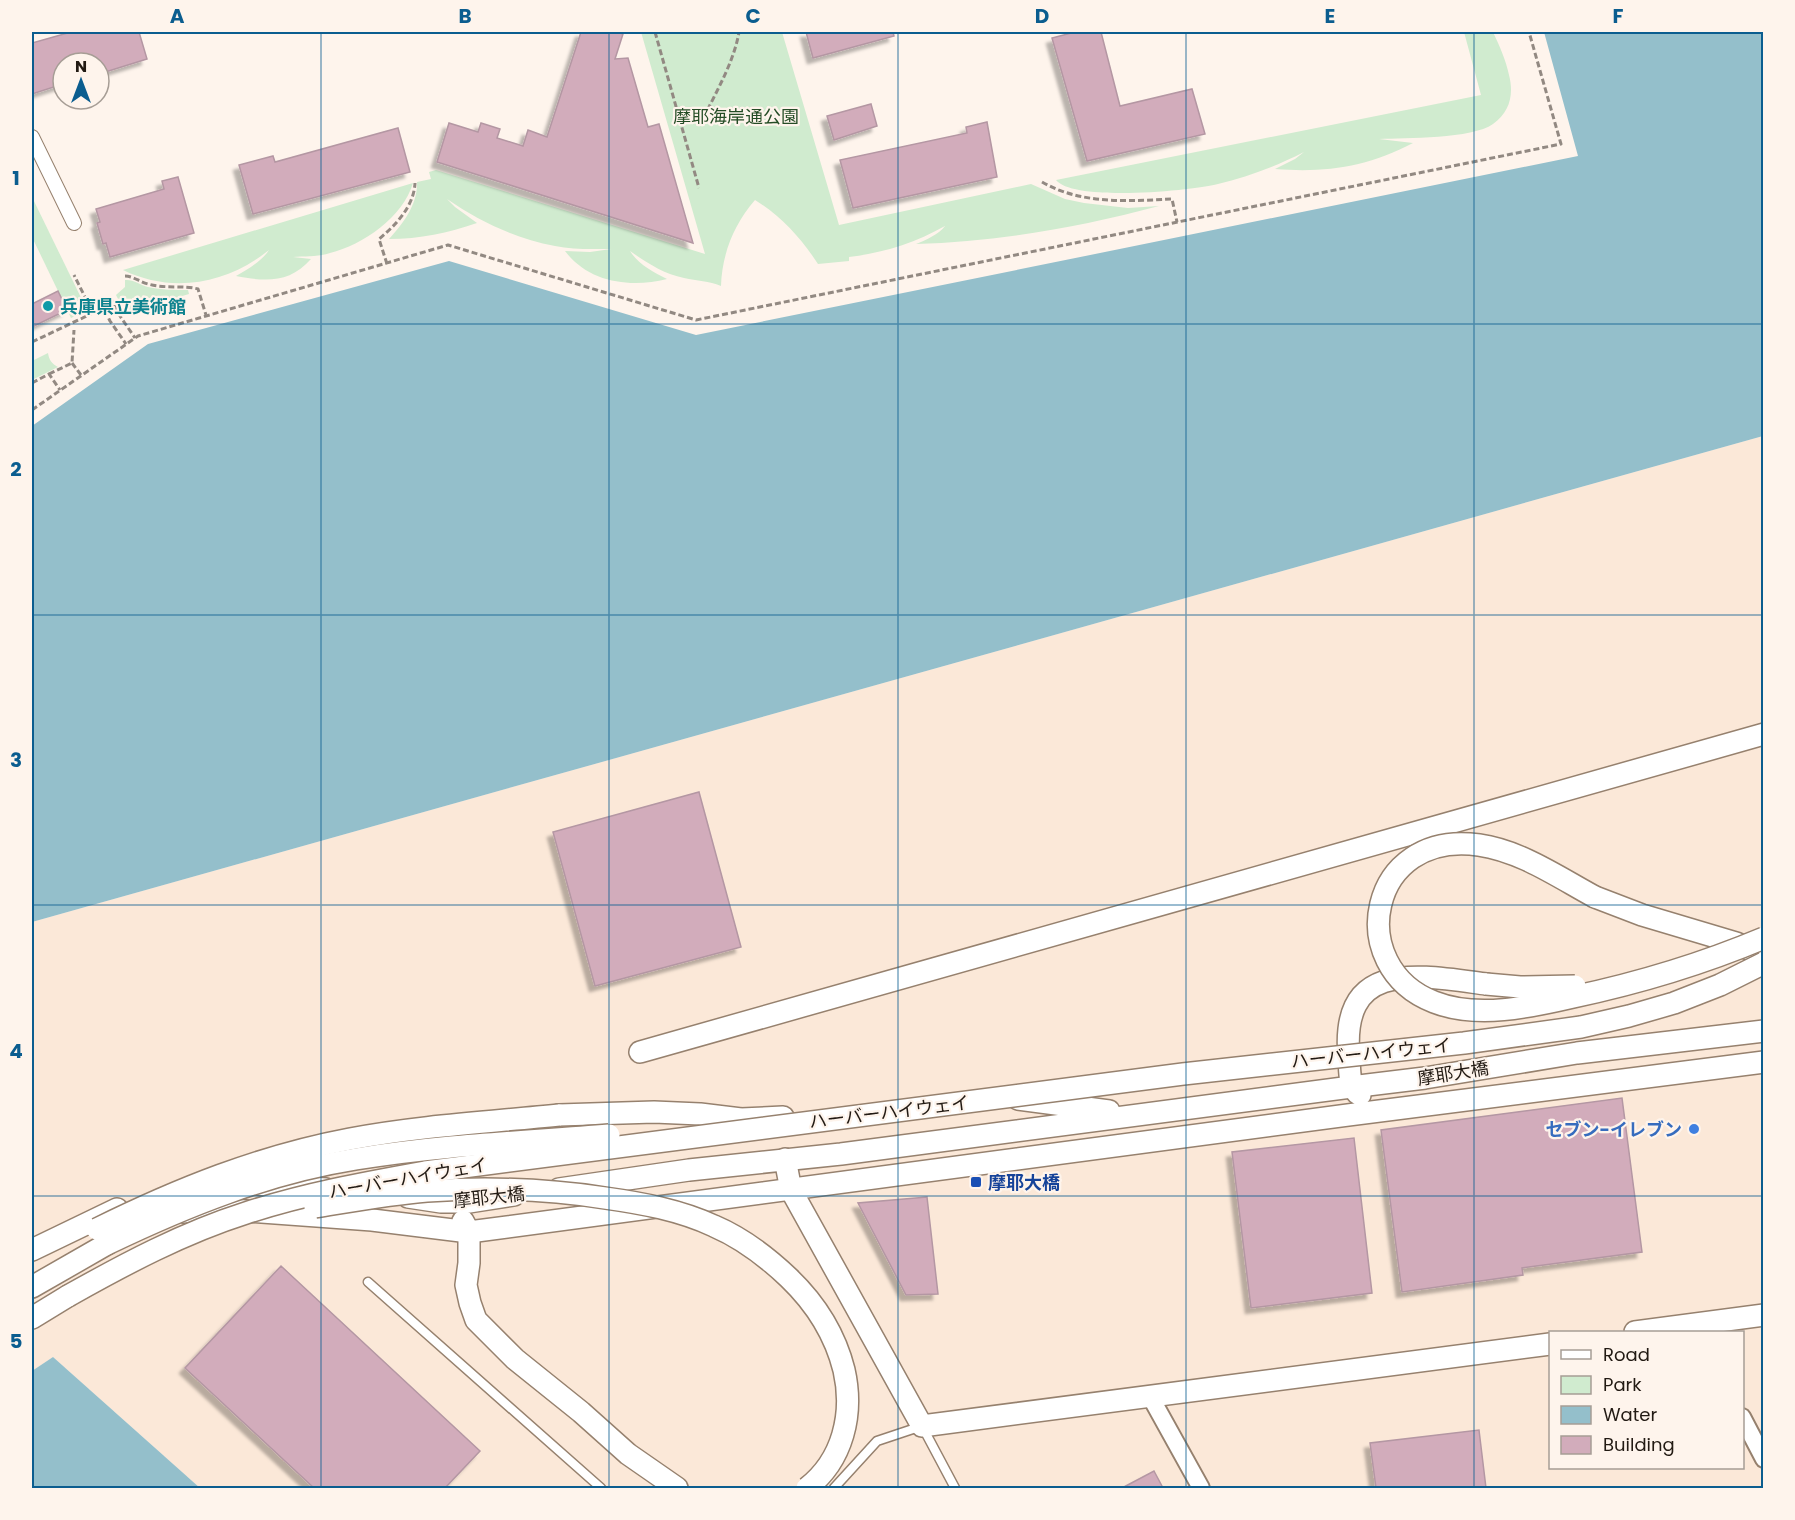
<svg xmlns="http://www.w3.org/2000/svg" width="1795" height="1520" font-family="Poppins,'Noto Sans JP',sans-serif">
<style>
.industrial{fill:#fbe8d8;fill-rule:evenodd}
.green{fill:#d0ebcf}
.water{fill:#94bfcb}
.building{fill:#d2acbb;stroke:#b497a3;stroke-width:1.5;filter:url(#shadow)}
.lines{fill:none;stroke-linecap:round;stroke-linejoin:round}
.service-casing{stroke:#96816e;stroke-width:11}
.pedestrian-casing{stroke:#96816e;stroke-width:16}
.minor-casing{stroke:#96816e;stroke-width:20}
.tertiary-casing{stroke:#96816e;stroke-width:24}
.path{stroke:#928982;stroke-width:3;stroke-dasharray:6 3;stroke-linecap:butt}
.service{stroke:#fff;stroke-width:8}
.pedestrian{stroke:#fff;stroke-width:14}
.minor{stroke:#fff;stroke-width:16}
.tertiary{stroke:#fff;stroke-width:21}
.tertiary-bridge-casing{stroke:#96816e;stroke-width:24;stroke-linecap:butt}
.tertiary-bridge{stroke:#fff;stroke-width:21}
.grid{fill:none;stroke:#0b5d8f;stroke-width:1.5;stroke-opacity:0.55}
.culture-dot{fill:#0f9aa8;stroke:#fef4ec;stroke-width:2}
.shop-dot{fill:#3f7fe0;stroke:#fef4ec;stroke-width:2}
.transit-dot{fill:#1a4fb4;stroke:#fef4ec;stroke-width:2}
.labels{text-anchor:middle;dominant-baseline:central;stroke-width:4.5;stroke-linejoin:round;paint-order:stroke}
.park-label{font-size:18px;fill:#254d26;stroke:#fef4ec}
.culture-label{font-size:18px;font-weight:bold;fill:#0d838f;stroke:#fef4ec;text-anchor:start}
.street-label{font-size:18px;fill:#221a13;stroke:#fef4ec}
.shop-label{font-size:18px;font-weight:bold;fill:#366cbe;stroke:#fef4ec;text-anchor:end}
.transit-label{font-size:18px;font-weight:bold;fill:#164399;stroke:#fef4ec;text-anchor:start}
.neatline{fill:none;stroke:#0b5d8f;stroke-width:2}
.grid-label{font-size:20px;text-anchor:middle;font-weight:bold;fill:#0b5d8f}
</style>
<defs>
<filter id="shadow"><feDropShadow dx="-5.5" dy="5.5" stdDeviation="1.5" flood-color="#0004"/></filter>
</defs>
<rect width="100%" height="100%" fill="#fef4ec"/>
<path class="industrial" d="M1763 436V1488H200L53 1357 32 1371V922ZM1550 1332H1742V1468H1550Z"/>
<g class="green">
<path d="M641 32H782L839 225 1031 184 1065 199 1084 203 1128 208 1159 206C1080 227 998 242 916 244 926 240 939 234 945 226 915 243 883 253 849 257V261L818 264C801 238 781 216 755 200 734 224 722 254 721 286 709 281 697 281 684 278 664 274 647 263 630 251 638 264 653 272 667 279 631 288 589 283 565 251L590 252 611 249C593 249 573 250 555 246 515 238 480 222 447 199L455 207 477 223C448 233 420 239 389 239 403 224 418 204 417 182L431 179 429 172 436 170 705 254Z"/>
<path d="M1464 32H1493C1499 45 1506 60 1509 75 1514 94 1510 112 1493 124 1472 139 1406 138 1379 139L1413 143C1367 167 1326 173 1275 169L1295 159 1304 152C1277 166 1247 177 1218 184 1191 191 1073 202 1056 180L1481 95Z"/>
<path d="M413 183C403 217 363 245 330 253 318 257 305 256 293 257L311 259C290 283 266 282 236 276 247 270 263 260 269 250 227 284 172 294 123 270Z"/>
<polygon points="32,197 87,310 71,318 32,237"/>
<path d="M125 280C133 279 140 285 148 287 162 290 174 290 188 290L189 294 125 313 116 295 125 287Z"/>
<path d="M48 353C49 360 52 364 58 367L32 380V361Z"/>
</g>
<g class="water">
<polygon points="1544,32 1763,32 1763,436 32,922 32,426 148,344 449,261 696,335 1578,156"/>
<polygon points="53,1357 200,1488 32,1488 32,1371"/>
</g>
<g class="building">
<polygon points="71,32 139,32 147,59 99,74 99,63 63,63 63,84 32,94 32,43"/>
<polygon points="581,32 616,32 623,34 615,59 628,58 648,127 659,124 693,243 437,162 449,123 478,132 481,123 500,129 497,138 523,146 528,130 547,137"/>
<polygon points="806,32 893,32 894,36 813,58"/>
<polygon points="1075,32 1101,32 1120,106 1192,89 1205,134 1087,161 1052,38"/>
<polygon points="871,104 877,126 834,140 827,116"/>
<polygon points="987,122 997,177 853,208 840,160 967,133 966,127"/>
<polygon points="398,128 410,172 253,214 239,165 273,156 275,162"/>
<polygon points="178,177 194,233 110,257 106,243 103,244 97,223 100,222 96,209 164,189 162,181"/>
<polygon points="58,291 67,310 32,327 32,304"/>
<polygon points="699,792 741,947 595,986 553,832"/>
<polygon points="1622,1098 1642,1252 1522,1268 1523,1275 1402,1292 1381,1130"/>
<polygon points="1354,1138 1372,1293 1251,1308 1232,1152"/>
<polygon points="927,1197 938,1294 906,1295 858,1203"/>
<polygon points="281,1266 480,1451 445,1488 314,1488 185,1368"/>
<polygon points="1479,1430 1486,1488 1376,1488 1370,1443"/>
<polygon points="1154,1471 1163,1488 1122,1488"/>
</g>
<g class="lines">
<defs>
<g id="service">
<polyline points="368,1282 601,1488"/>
<polyline points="834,1488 877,1441 922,1426 955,1488"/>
</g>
<polyline id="pedestrian" points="32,137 74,223"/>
<g id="minor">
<polyline points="1150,1396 1201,1488"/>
<polyline points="1742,1417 1764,1459"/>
</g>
<g id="tertiary">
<polyline points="1595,897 1642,915 1736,943 1764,956"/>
<polyline points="640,1052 1764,734"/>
<path d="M1360 1095C1348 1088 1350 1070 1349 1057 1340 959 1417 975 1486 984"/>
<polyline points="1018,1099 1109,1111"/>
<polyline points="559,1115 654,1112 700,1114 741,1119 783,1117"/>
<polyline points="785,1159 791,1190 922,1426 1550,1344"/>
<polyline points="255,1184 326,1189"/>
<polyline points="559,1189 689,1170 841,1154 1351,1087 1425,1078 1577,1053 1764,1031"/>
<polyline points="408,1197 441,1202 469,1202 514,1195"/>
<polyline points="183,1212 219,1209 372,1220 469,1232 1348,1115 1764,1062"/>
<polyline points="463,1221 469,1232 469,1263 466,1285 470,1303 476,1320 515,1359 581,1412 628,1454 677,1488"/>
<polyline points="32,1250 117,1209"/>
<polyline points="32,1287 107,1244"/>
<polyline points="32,1318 68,1296"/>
<polyline points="1635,1332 1764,1315"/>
</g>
</defs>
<use href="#service" class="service-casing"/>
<use href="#pedestrian" class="pedestrian-casing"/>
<use href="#minor" class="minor-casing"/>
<use href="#tertiary" class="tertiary-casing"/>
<g class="path">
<polyline points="655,32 699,188"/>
<path d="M678 113 703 119C716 92 734 62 739 32"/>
<path d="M1042 182C1082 205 1129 201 1172 199L1177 222"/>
<path d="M387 264 379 239C396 225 414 206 415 183"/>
<path d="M125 276C133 276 140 282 148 284 165 289 184 285 198 289L206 315"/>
<polyline points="110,297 120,316 135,338"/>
<polyline points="101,302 110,321 126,344"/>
<polyline points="32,342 93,313 74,275"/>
<polyline points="72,363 81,375"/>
<polyline points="49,374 72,363 74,330"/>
<polyline points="32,383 49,374 60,390"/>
<polyline points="32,410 138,336 448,245 696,320 1561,144 1529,32"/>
</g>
<use href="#service" class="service"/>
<use href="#pedestrian" class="pedestrian"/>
<use href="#minor" class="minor"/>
<use href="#tertiary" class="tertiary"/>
<defs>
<g id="tertiary-bridge">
<path d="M1595 897C1558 877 1521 851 1479 845 1368 829 1343 967 1434 1002 1477 1019 1530 1007 1573 997 1639 983 1702 964 1764 938"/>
<polyline points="1486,984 1520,987 1575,986"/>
<path d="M315 1207C352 1201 390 1194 427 1191 487 1187 546 1189 605 1198 641 1203 680 1210 714 1226 742 1238 767 1257 789 1278 815 1303 835 1334 844 1370 854 1414 843 1460 807 1488"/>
<path d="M97 1229C178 1189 260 1156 350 1139 419 1126 490 1122 559 1115"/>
<path d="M107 1244C186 1206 268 1173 356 1159 440 1145 524 1142 609 1135"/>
<path d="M68 1296C125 1264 183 1233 246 1213 304 1194 364 1183 425 1172L1183 1074 1464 1043 1581 1027 1629 1016 1674 1003 1720 985 1764 963"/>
</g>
</defs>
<use href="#tertiary-bridge" class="tertiary-bridge-casing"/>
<use href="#tertiary-bridge" class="tertiary-bridge"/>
</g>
<path class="grid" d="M321 32V1488M609 32V1488M898 32V1488M1186 32V1488M1474 32V1488M32 324H1764M32 615H1764M32 905H1764M32 1196H1764"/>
<circle class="culture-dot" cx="48" cy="306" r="6"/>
<circle class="shop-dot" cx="1694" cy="1129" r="6"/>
<rect class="transit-dot" x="970" y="1176" width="12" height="12" rx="3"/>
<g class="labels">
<g class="park-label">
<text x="736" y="116">摩耶海岸通公園</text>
</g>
<g class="culture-label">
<text x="60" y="306">兵庫県立美術館</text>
</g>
<g class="street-label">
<text transform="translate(1371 1053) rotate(-6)">ハーバーハイウェイ</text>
<text transform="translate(1453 1073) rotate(-9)">摩耶大橋</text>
<text transform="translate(889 1112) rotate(-7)">ハーバーハイウェイ</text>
<text transform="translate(408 1178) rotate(-10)">ハーバーハイウェイ</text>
<text transform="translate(489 1197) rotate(-6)">摩耶大橋</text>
</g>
<g class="shop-label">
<text x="1682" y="1129">セブン-イレブン</text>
</g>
<g class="transit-label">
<text x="988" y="1182">摩耶大橋</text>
</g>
</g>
<rect width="1795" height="1520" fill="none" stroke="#fef4ec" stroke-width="66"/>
<rect x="1549" y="1331" width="195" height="138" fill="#fef4ec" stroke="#a69d95" stroke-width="1.5"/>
<rect x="1561" y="1350" width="30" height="9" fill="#ffffff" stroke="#a69d95" stroke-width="1.5"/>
<text x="1603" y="1361" font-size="18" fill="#221a13">Road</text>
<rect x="1561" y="1376" width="30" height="18" fill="#d0ebcf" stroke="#a69d95" stroke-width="1.5"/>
<text x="1603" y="1391" font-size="18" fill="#221a13">Park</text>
<rect x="1561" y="1406" width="30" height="18" fill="#94bfcb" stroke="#a69d95" stroke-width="1.5"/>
<text x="1603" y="1421" font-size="18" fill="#221a13">Water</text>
<rect x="1561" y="1436" width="30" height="18" fill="#d2acbb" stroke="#a69d95" stroke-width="1.5"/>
<text x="1603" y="1451" font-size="18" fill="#221a13">Building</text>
<g transform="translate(81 81)"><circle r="28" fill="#fef4ec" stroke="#a69d95" stroke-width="1.5"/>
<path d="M0-4.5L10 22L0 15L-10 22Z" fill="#0b5d8f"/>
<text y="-9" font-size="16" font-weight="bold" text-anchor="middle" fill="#221a13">N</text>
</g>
<rect x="33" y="33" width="1729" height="1454" class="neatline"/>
<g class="grid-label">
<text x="177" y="23">A</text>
<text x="465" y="23">B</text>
<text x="753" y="23">C</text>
<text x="1042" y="23">D</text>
<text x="1330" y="23">E</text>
<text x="1618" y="23">F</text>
<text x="16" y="185">1</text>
<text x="16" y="476">2</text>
<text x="16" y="767">3</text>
<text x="16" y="1058">4</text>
<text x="16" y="1348">5</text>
</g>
</svg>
